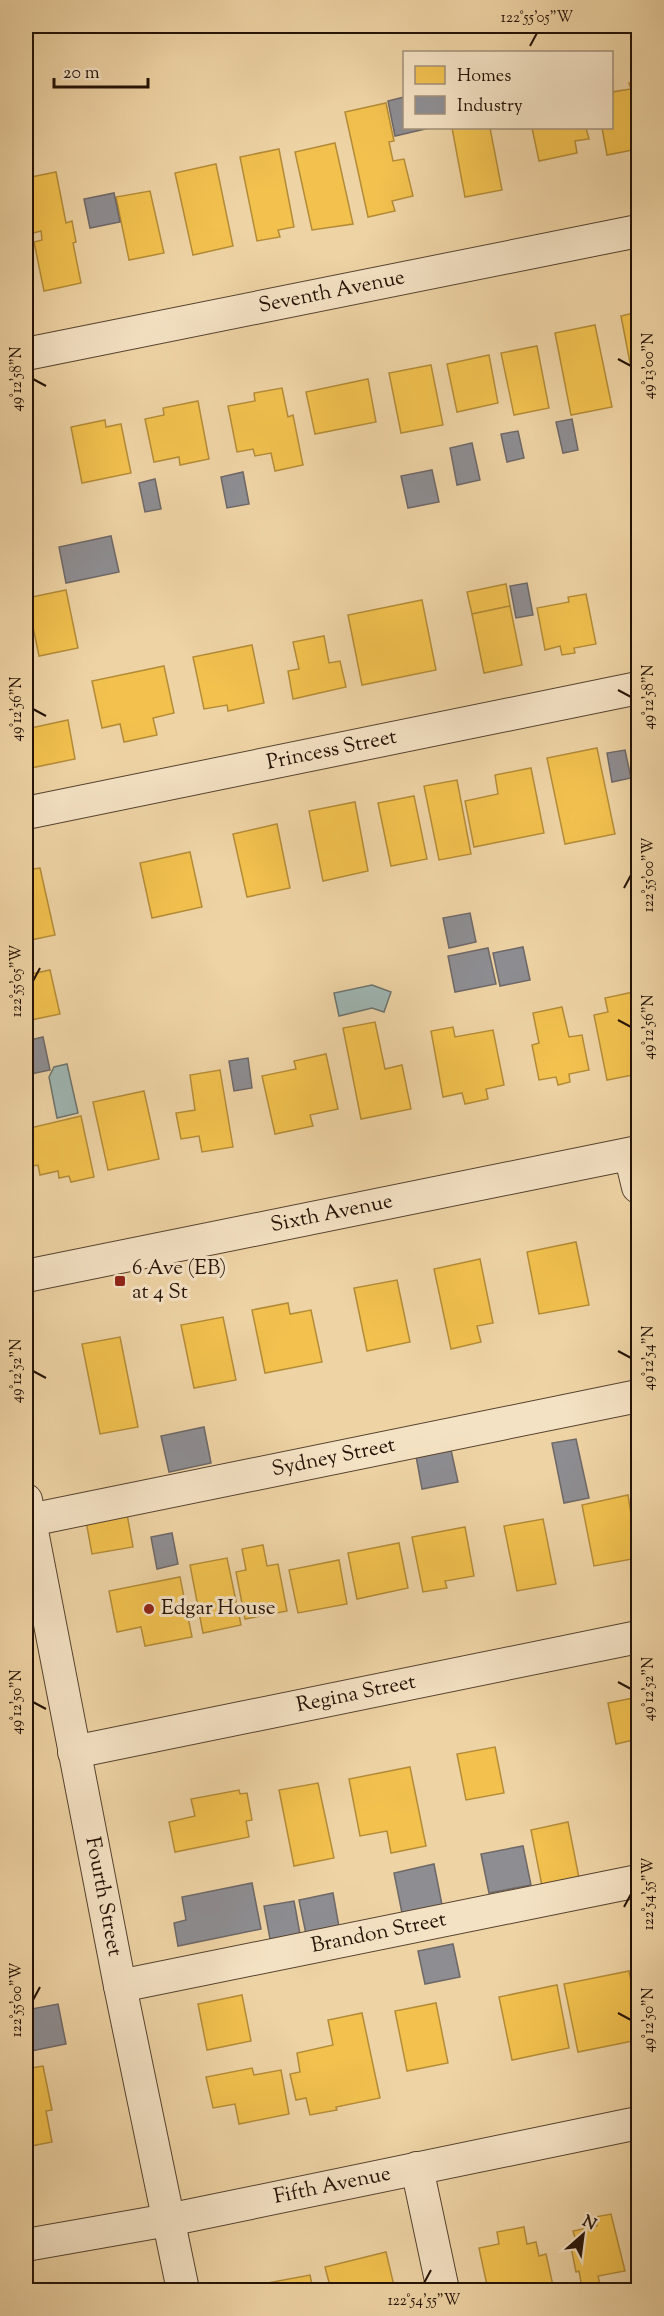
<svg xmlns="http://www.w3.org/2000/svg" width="664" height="2316" font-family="'Sorts Mill Goudy',serif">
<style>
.water{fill:#9eb5b2;stroke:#6d746d;stroke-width:1.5}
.homes{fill:#f2c14e;stroke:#b48c38;stroke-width:1.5}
.industry{fill:#8d8d92;stroke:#6e6868;stroke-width:1.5}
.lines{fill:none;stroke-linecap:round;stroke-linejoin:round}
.minor-casing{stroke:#56422e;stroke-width:34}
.minor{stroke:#f4e2c4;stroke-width:32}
.ticks{fill:none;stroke:#241206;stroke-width:2}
.poi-dot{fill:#8f2418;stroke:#f4e2c4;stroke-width:2}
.labels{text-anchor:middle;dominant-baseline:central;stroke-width:6;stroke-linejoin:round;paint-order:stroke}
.street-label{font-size:21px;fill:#241206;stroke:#f4e2c4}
.poi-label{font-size:21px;fill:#241206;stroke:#f4e2c4;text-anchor:start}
.neatline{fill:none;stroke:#241206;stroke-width:2}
.ticks-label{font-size:15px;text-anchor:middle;fill:#241206}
</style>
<rect width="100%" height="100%" fill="#eed3a4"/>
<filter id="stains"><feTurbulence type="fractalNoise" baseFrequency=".00333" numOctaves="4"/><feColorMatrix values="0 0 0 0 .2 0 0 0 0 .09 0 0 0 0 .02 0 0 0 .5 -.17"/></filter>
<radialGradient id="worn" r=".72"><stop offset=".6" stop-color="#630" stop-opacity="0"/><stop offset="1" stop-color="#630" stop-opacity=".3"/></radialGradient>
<g class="water">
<polygon points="372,985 391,992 384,1012 372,1008 339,1016 334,993"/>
<polygon points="67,1064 78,1113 57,1118 49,1077 54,1067"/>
</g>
<g class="homes">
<polygon points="638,81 638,149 607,155 602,128 612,128 612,92 631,89 629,83"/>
<polygon points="386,103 394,141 389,142 393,161 404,159 413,196 392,201 395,211 368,217 345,112"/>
<polygon points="452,128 490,128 502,190 465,197"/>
<polygon points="532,128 586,128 589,139 575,141 577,153 539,161"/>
<polygon points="335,143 353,224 312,230 295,152"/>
<polygon points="279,149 294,227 278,230 280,237 257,241 240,157"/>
<polygon points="216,164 233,246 193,255 175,173"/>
<polygon points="56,172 66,223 72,221 76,242 73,243 81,283 44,291 34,242 42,240 41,231 26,235 26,178"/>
<polygon points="150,191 164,253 129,260 116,197"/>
<polygon points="638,312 638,362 630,363 621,316"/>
<polygon points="595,325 612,407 571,415 555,333"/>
<polygon points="537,346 549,408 514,415 501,353"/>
<polygon points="489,355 498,403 457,412 447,364"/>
<polygon points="431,365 443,425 401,433 389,373"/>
<polygon points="368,379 376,422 315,434 306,392"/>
<polygon points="282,388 288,417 293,415 303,465 275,471 271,453 255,456 253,449 237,452 228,406 255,401 254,393"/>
<polygon points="198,401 209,459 180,465 179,457 154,462 145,419 164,415 163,408"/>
<polygon points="105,420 106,427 121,424 131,473 82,483 71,427"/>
<polygon points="506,584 510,606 472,614 467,592"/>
<polygon points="66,590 78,648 39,656 27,598"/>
<polygon points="586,594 596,644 574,648 575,653 562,655 560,646 545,650 537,608 569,602 568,597"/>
<polygon points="422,600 436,670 362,685 348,615"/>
<polygon points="510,606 522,665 484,673 472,614"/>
<polygon points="324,636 329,663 340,661 346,687 293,699 288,671 299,669 293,642"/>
<polygon points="252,645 264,703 228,711 227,705 204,709 193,657"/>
<polygon points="164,666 174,713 153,718 157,735 124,742 120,724 102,728 92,681"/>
<polygon points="68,720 75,759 26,769 26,729"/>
<polygon points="597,748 615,834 565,844 547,758"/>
<polygon points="531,768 544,833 474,847 465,801 498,794 495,775"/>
<polygon points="457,780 471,854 439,860 424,786"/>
<polygon points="414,796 427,859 391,866 378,803"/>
<polygon points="355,802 368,871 323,881 309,811"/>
<polygon points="277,824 290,888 247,897 233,834"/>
<polygon points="190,852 202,907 152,918 140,863"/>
<polygon points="40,868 55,935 26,941 26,870"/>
<polygon points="50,970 60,1014 26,1021 26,975"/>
<polygon points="638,991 638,1074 607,1080 594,1015 608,1012 605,998"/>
<polygon points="562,1007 569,1037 582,1035 589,1070 569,1074 570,1082 558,1085 556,1077 539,1080 532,1045 539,1043 533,1013"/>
<polygon points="375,1022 385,1069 402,1065 411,1109 361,1119 343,1028"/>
<polygon points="453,1027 455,1037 493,1030 504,1085 486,1089 488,1099 465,1104 462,1093 443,1097 431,1031"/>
<polygon points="326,1054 338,1109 310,1115 313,1126 275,1134 262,1076 296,1069 294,1061"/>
<polygon points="220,1070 233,1147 202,1152 199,1136 181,1139 176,1113 195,1110 190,1075"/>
<polygon points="144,1091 159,1159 108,1170 93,1102"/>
<polygon points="81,1116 94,1177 71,1182 69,1176 59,1178 58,1171 40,1175 38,1165 26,1167 26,1129"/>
<polygon points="576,1242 589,1305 539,1314 527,1252"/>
<polygon points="480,1259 493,1323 477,1326 481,1342 451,1349 434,1269"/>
<polygon points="397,1280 410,1342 367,1351 354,1288"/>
<polygon points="288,1303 290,1314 311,1310 322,1362 265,1373 252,1310"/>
<polygon points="223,1317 236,1380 194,1388 181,1325"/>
<polygon points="120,1337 138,1427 100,1434 82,1344"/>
<polygon points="628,1495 638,1558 594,1566 582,1505"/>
<polygon points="127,1514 133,1547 92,1554 86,1521"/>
<polygon points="543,1519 556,1584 517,1591 504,1526"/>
<polygon points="465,1527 474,1576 445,1581 447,1588 423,1592 412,1537"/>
<polygon points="399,1543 408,1588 357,1599 348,1553"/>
<polygon points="263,1545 267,1566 278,1564 287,1611 245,1619 236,1572 246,1570 242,1549"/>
<polygon points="227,1558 241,1625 203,1633 190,1565"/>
<polygon points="339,1560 347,1604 298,1613 289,1570"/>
<polygon points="180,1577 192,1637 145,1646 141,1627 117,1632 109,1591"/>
<polygon points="638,1697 638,1739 616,1744 608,1703"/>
<polygon points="495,1747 504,1793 466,1800 457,1754"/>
<polygon points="638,1748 638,1782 632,1749"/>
<polygon points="410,1767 426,1846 391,1853 387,1831 360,1836 349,1779"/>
<polygon points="318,1783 334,1858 294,1866 279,1790"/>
<polygon points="239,1790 240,1794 247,1793 252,1820 246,1821 249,1837 175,1852 169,1822 195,1816 191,1799"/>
<polygon points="568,1822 579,1878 542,1886 531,1830"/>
<polygon points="26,1946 32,1980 26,1982"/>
<polygon points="629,1971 638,2018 638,2040 578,2052 564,1984"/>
<polygon points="557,1985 569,2048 512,2060 499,1997"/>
<polygon points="242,1995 251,2041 207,2050 198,2004"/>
<polygon points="436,2003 448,2063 407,2071 395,2011"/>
<polygon points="362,2013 380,2098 336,2107 337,2110 310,2115 306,2098 296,2100 290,2074 300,2072 297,2053 333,2045 328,2020"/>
<polygon points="43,2066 52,2110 46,2111 52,2142 26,2147 26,2069"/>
<polygon points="252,2068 254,2075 281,2070 289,2114 239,2124 235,2104 213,2108 206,2077"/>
<polygon points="611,2214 625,2271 598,2276 600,2285 582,2288 579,2271 576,2272 570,2242 576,2241 573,2231 597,2226 595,2217"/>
<polygon points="524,2227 527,2244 536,2242 539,2256 546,2254 554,2290 488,2290 479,2248 499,2244 497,2232"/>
<polygon points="386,2252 395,2290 331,2290 325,2267"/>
<polygon points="310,2275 313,2290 252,2290 251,2286"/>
</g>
<g class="industry">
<polygon points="404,97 404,128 424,128 425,129 395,136 388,101"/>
<polygon points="114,193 120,222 90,228 84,199"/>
<polygon points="572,419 578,450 563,453 556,422"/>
<polygon points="518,431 524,458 507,462 501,434"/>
<polygon points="472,443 480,480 457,485 450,448"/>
<polygon points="432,470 439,502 408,508 401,476"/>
<polygon points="243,472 249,504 227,508 221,477"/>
<polygon points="155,479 161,509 145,512 139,483"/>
<polygon points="111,536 119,572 66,583 59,547"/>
<polygon points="527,583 533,615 516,618 510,586"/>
<polygon points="625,750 631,778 612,782 607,753"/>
<polygon points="470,913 476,942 449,948 443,918"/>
<polygon points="523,947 530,980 500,986 493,953"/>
<polygon points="488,948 496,984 455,992 448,956"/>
<polygon points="43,1037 50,1070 26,1075 26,1041"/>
<polygon points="248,1058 252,1088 234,1091 229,1061"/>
<polygon points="204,1427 211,1463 169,1472 161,1436"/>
<polygon points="576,1439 589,1498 564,1503 552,1443"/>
<polygon points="451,1450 458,1482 422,1489 416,1456"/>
<polygon points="172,1533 178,1564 157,1569 151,1537"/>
<polygon points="523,1846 531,1885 489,1893 481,1854"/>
<polygon points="434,1864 442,1905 402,1913 394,1873"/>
<polygon points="252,1883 261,1929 178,1946 174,1923 186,1920 182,1897"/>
<polygon points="333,1893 339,1927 306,1934 299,1900"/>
<polygon points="294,1901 300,1934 270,1939 264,1906"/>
<polygon points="453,1944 460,1977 425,1984 418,1951"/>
<polygon points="58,2004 66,2044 26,2052 26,2010"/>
</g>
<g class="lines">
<defs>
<g id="minor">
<path id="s1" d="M26 354 638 231"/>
<path id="s2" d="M26 813 638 688"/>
<polyline points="630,1154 638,1187"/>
<path id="s3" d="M26 1276 638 1152"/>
<path id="s4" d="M26 1500 120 1986 183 2290"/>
<path id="s5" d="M30 1520 638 1396"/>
<path id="s6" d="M74 1752 638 1637"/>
<path id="s7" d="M120 1986 638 1881"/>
<polyline points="417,2168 443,2290"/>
<path id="s8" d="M26 2245 168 2220 638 2123"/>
</g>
</defs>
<use href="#minor" class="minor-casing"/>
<use href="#minor" class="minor"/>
</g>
<path class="ticks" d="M530 46 537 33M618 359 631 366M33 379 46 386M618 690 631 697M33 709 46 716M624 888 631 875M33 981 40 968M618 1020 631 1027M618 1351 631 1358M33 1371 46 1378M618 1682 631 1689M33 1702 46 1709M624 1907 631 1894M33 2000 40 1987M618 2013 631 2020M424 2283 431 2270"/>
<g class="poi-dot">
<rect x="114" y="1275" width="12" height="12" rx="3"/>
<circle cx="149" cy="1609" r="6"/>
</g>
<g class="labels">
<g class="street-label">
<text stroke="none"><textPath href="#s1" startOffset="312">Seventh Avenue</textPath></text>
<text stroke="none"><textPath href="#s2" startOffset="312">Princess Street</textPath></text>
<text stroke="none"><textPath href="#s3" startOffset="312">Sixth Avenue</textPath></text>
<text stroke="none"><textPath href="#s5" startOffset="310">Sydney Street</textPath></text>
<text stroke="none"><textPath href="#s6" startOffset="288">Regina Street</textPath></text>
<text stroke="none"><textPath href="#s4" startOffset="404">Fourth Street</textPath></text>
<text stroke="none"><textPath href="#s7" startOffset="264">Brandon Street</textPath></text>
<text stroke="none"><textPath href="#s8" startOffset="312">Fifth Avenue</textPath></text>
</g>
<g class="poi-label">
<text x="132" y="1269">6 Ave (EB)<tspan x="132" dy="24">at 4 St</tspan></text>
<text x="161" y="1609">Edgar House</text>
</g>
</g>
<rect width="664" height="2316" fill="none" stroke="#eed3a4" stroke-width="66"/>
<rect x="403" y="51" width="210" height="78" fill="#f4e2c4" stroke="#a18f78" stroke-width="1.5"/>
<rect x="415" y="66" width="30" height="18" fill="#f2c14e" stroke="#a18f78" stroke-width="1.5"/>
<text x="457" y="81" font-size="18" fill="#241206">Homes</text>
<rect x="415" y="96" width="30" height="18" fill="#8d8d92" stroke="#a18f78" stroke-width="1.5"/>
<text x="457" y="111" font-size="18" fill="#241206">Industry</text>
<g transform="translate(583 2235) rotate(28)" stroke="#f4e2c4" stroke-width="4.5" paint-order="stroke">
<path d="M0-4.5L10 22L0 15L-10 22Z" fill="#241206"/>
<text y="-9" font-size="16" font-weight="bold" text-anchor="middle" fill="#241206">N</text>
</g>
<path d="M54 78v9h94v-9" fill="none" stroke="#241206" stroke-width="3"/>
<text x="63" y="78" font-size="18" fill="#241206" stroke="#f4e2c4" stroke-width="4.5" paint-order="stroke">20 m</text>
<rect x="33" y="33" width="598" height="2250" class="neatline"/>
<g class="ticks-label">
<text x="537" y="22">122°55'05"W</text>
<text transform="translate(648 366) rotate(-90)" y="5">49°13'00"N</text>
<text transform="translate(16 379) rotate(-90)" y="5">49°12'58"N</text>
<text transform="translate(648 697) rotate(-90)" y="5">49°12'58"N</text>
<text transform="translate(16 709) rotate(-90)" y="5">49°12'56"N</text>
<text transform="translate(648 875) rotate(-90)" y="5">122°55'00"W</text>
<text transform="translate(16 981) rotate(-90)" y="5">122°55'05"W</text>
<text transform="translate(648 1027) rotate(-90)" y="5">49°12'56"N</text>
<text transform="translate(648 1358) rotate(-90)" y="5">49°12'54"N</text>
<text transform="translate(16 1371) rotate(-90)" y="5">49°12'52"N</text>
<text transform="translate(648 1689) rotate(-90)" y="5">49°12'52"N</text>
<text transform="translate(16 1702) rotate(-90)" y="5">49°12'50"N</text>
<text transform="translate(648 1894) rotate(-90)" y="5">122°54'55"W</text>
<text transform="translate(16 2000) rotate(-90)" y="5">122°55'00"W</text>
<text transform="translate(648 2020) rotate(-90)" y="5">49°12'50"N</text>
<text x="424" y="2305">122°54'55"W</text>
</g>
<rect width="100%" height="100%" filter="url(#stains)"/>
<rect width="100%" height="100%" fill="url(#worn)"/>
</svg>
